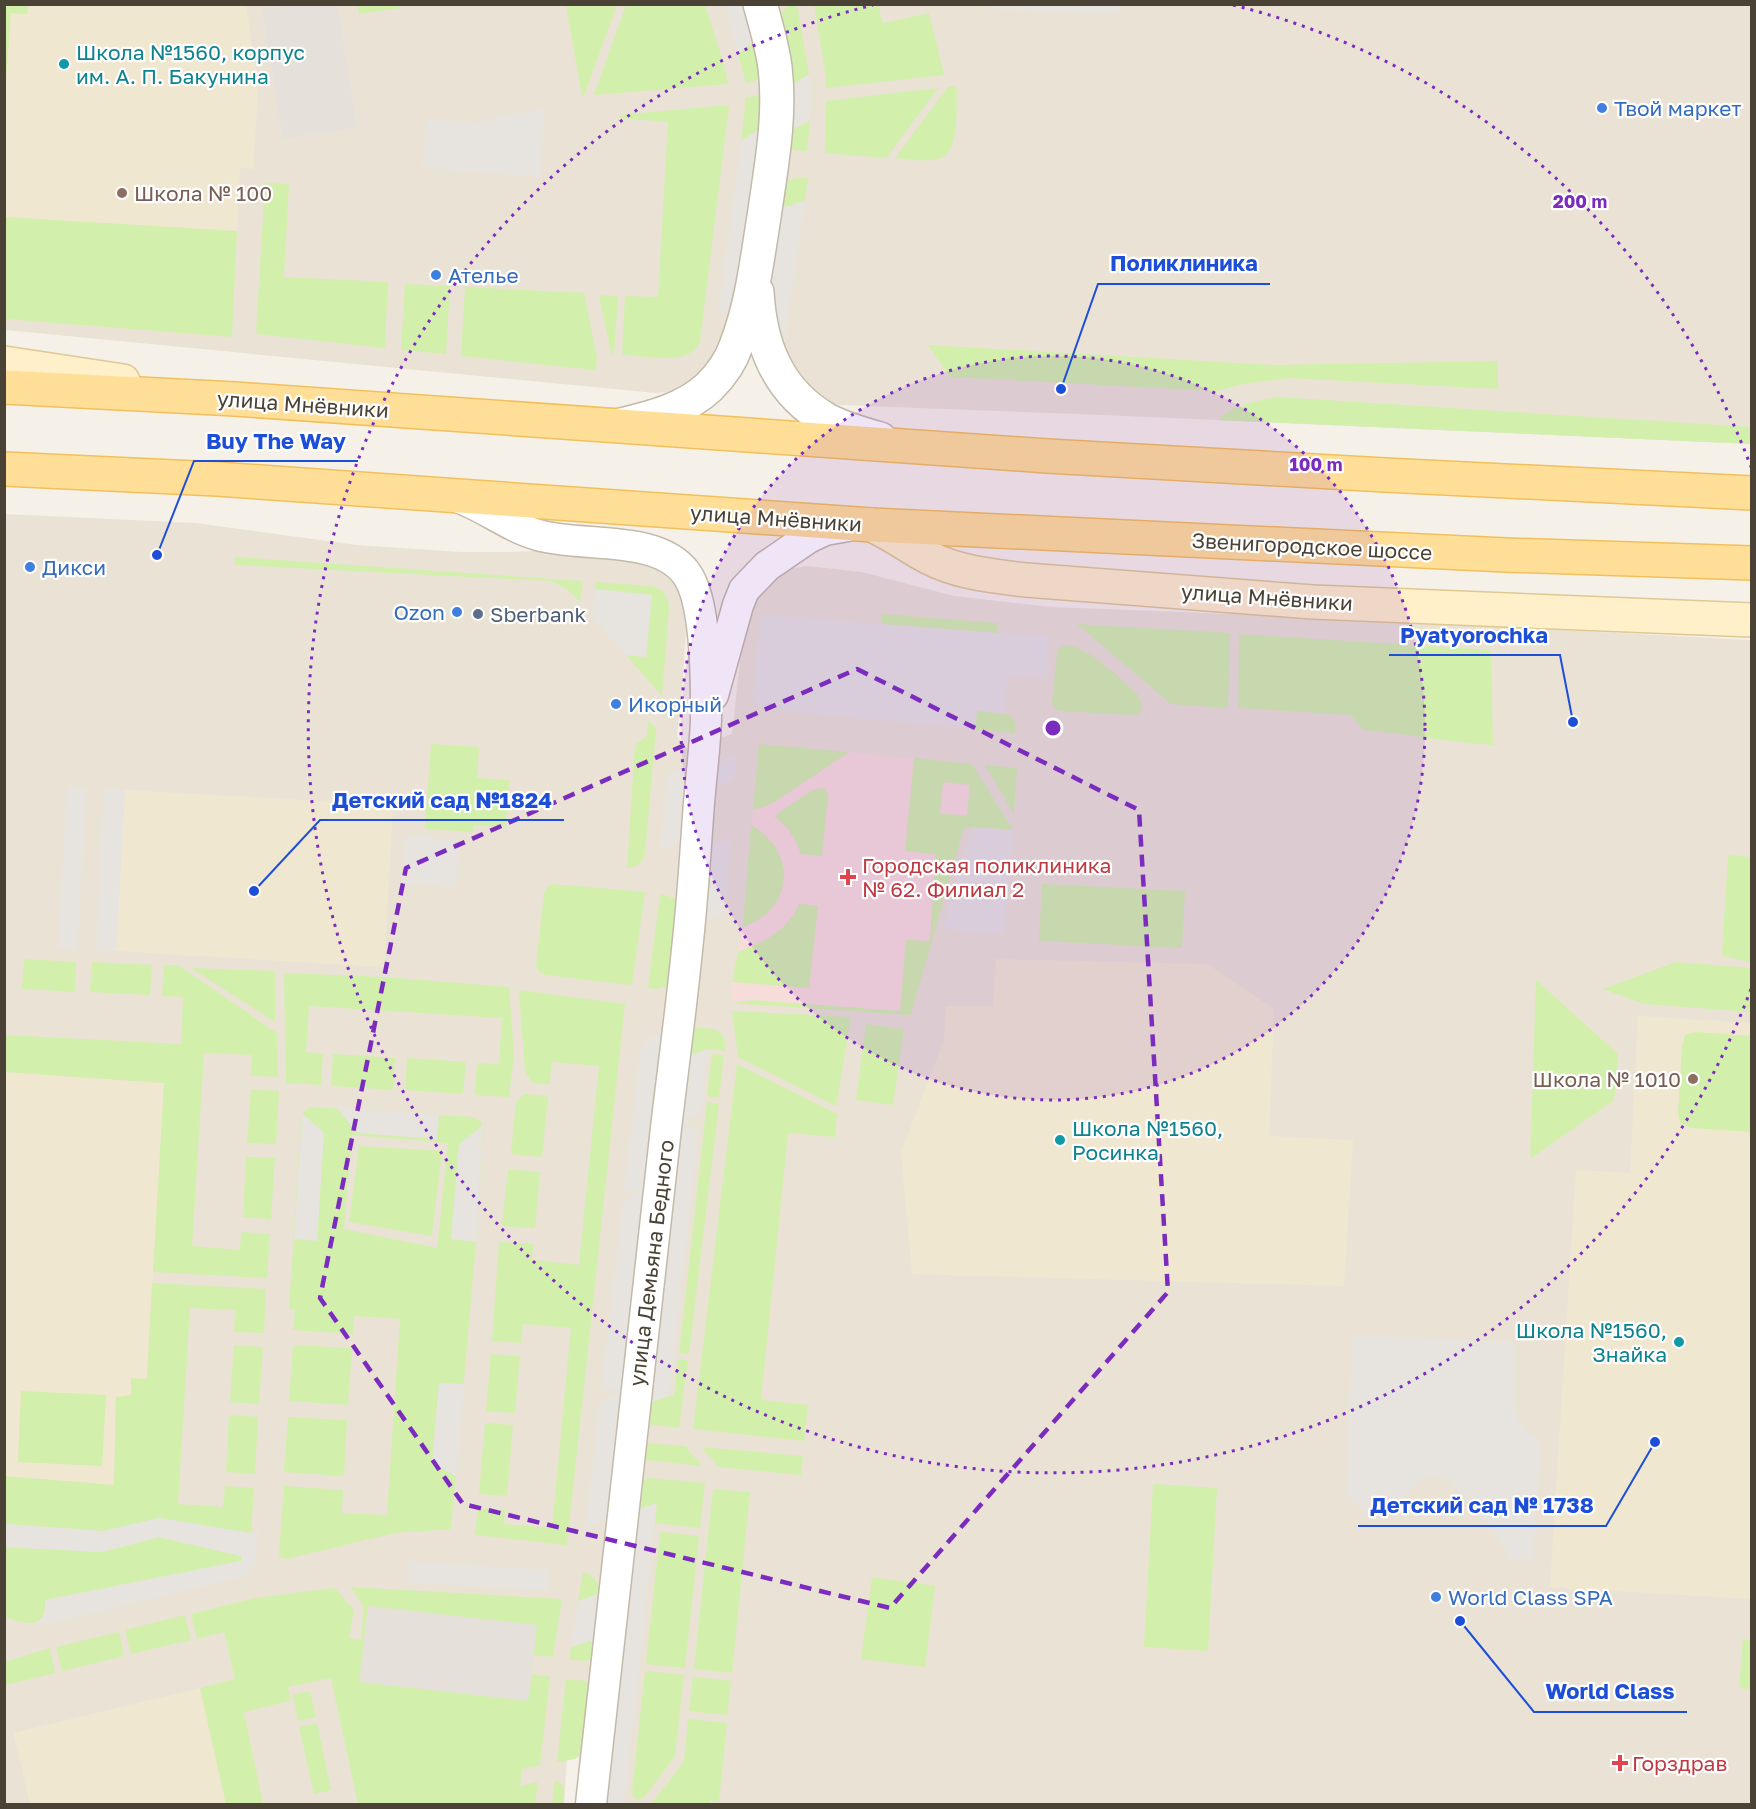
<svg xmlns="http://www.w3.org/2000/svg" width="1756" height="1809" font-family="'Golos Text',sans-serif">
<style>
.residential{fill:#eae3d5}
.industrial{fill:#e5e0d9}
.education{fill:#f0e7d0}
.medical{fill:#f7ddda}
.green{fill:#d2efac;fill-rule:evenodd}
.parking{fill:#e7e4e0}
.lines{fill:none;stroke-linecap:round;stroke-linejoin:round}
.minor-casing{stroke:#c3b9a9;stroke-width:33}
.tertiary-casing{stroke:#c3b9a9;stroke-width:36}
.secondary-casing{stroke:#dec894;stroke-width:36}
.primary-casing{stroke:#f2c05a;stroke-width:36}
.minor{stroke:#fff;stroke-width:30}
.tertiary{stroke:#fff;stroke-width:33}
.secondary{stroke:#fff0c9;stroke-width:33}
.primary{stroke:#ffdf98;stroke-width:33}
.marked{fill:none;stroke:#7b2cbf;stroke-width:4.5;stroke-dasharray:12 8;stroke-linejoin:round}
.ring{fill:none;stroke:#7b2cbf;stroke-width:3;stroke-dasharray:3 6}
.culture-dot{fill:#0f9aa8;stroke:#fff;stroke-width:2}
.shop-dot{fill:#3f7fe0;stroke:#fff;stroke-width:2}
.education-dot{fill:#8d6e63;stroke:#fff;stroke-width:2}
.service-dot{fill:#5c6f8a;stroke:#fff;stroke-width:2}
.health-dot{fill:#e0444e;stroke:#fff;stroke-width:2}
.labels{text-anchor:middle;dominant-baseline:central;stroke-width:4.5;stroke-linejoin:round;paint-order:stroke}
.culture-label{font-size:21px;fill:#0d838f;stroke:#fff;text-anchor:start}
.shop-label{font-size:21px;fill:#366cbe;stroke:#fff;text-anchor:start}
.education-label{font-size:21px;fill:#785e54;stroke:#fff;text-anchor:start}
.street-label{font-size:21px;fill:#4a4235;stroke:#fff}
.service-label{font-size:21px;fill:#4e5e75;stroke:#fff;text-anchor:start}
.health-label{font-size:21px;fill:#be3a42;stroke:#fff;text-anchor:start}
.centre{fill:#7b2cbf;stroke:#fff;stroke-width:3}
.ring-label{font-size:18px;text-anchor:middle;font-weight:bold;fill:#7b2cbf;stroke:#fff;stroke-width:4.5;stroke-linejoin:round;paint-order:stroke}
.leader{fill:none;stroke:#1d4ed8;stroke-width:2}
.callout-dot{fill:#1d4ed8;stroke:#fff;stroke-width:2}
.callout-label{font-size:22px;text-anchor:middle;font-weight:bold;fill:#1d4ed8;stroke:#fff;stroke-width:4.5;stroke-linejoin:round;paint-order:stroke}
</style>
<rect width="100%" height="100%" fill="#f6f1e8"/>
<g class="residential">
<polygon points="4,5 748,5 758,45 766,125 736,309 719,364 677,391 655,393 5,330"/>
<polygon points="772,5 1751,5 1751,444 1103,415 840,405 815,400 784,352 787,207"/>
<polygon points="5,514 196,523 357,545 462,552 509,552 578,549 633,555 675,576 687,618 682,690 677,736 690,752 680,911 582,1752 580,1757 567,1760 564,1804 5,1804"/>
<polygon points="808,566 862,572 954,596 1052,607 1313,617 1751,640 1751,1804 604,1804 686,1057 700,968 702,926 718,739 732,734 746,605 781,570"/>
</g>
<g class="industrial">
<polygon points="293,5 337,5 357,127 283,139 262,9"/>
<polygon points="368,1606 538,1625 528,1701 359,1682"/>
</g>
<g class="education">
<polygon points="4,5 246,5 257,75 258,93 253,169 240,168 232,337 5,319"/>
<polygon points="125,790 393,805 384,967 116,951"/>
<polygon points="996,959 1207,964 1274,1009 1269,1136 1353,1140 1344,1286 912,1274 901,1152 944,1040 946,1006 993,1006"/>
<polygon points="1638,1016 1751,1023 1751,1599 1550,1587 1576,1170 1630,1173"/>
<polygon points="4,1072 164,1083 147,1379 131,1395 116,1398 114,1485 5,1476"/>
<polygon points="200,1688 226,1804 30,1804 13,1733"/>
</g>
<polygon class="medical" points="759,744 972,764 967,816 911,1015 731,1003 732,982 743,927"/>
<g class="green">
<polygon points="5,4 28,5 27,14 11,13 5,94"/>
<polygon points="358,5 400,5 401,8 359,14"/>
<polygon points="566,5 617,5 584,95 582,96"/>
<polygon points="626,5 705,5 725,68 728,84 594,95"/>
<polygon points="789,5 797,5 809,74 788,88 776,17"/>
<polygon points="814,5 878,5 883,23 929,13 944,75 826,88 825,70"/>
<polygon points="755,42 760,76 756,80 746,83 738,54 751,43"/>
<path d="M954 86 957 89C956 106 960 151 941 158 927 163 910 159 895 158L948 87Z"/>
<polygon points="938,88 886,158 825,153 826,101"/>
<polygon points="758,96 761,98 766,125 741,141 746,97"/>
<path d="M729 105 700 342C689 367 644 356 622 354L625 296 658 297 668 122 619 118V115Z"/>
<polygon points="810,120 807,151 794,150 790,147 790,131"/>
<path d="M797 178H808L805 200 787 207 782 206 781 204C783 191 782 180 797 178Z"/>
<polygon points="265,183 289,184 284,277 388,282 385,348 256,334"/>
<polygon points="5,217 237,231 232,337 5,319"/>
<polygon points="405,284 450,286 446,354 401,350"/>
<polygon points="465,287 584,293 597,358 595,370 461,356"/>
<polygon points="599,295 618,296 614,354 611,353"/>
<polygon points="928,345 1274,365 1498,361 1498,389 1289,378 1243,384 1217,391 950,377"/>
<path d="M1277 397 1751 427V444L1218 420C1228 406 1261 400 1277 397Z"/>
<polygon points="235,557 538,578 583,581 580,602 567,589 551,581 235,565"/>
<path d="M596 582 651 586C664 589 668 595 669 608L662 696 626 655 646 657 595 589Z"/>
<polygon points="882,614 997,623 997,633 882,624"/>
<polygon points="1077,624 1230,633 1228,708 1171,704"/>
<path d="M1239 634 1491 650 1493 745C1450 742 1407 734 1363 730L1351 715 1238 708Z"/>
<path d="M1066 645C1090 647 1120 679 1138 695L1142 704 1140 713 1132 715 1059 711 1055 708 1052 703 1057 654 1059 648Z"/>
<path d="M977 710 1009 715C1016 720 1016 725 1015 733L975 729Z"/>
<path d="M648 720 656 729 645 853C643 863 637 867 627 868L635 745 647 736Z"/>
<polygon points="431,744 479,747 477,778 509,780 506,827 474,825 473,832 425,829"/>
<polygon points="759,744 849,752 776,801 764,807 753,810"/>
<path d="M914 758 972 764 1013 830 964 827 911 1015 731 1003 753 1000 900 1011 906 940 930 941 936 854 905 851ZM943 782 970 785 967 816 940 813Z"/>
<polygon points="985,765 1017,768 1014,814"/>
<path d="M819 788 826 789 828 794 822 856 801 854C796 839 787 825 774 816L811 791Z"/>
<path d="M751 825C798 852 794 909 743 927Z"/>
<polygon points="1728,855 1751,857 1751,962 1722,956"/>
<polygon points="552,884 645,892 632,985 545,975 538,971 536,963 544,895 545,890"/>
<polygon points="1042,884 1185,891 1182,948 1039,941"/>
<polygon points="660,894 674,898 678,902 671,982 668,986 656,989 648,988"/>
<path d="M799 904 818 906 809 988 732 982 738 952C764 942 788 931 799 904Z"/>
<polygon points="24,959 76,962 75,992 22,989"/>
<polygon points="92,962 152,965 150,995 90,992"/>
<polygon points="1676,962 1750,968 1752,970 1751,1012 1644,1004 1603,989"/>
<polygon points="164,965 178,965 277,1033 278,1077 251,1076 252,1055 204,1053 192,1246 240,1250 241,1232 270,1234 267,1278 153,1272 164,1083 5,1072 5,1035 181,1044 183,997 162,996"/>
<polygon points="191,968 275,971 275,1022"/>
<polygon points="284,973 384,977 509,987 514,1055 509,1097 475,1095 477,1063 499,1064 502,1018 309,1006 306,1052 323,1054 321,1085 286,1083"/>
<polygon points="1536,980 1618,1054 1614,1100 1530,1159"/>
<polygon points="519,990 625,1004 567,1545 475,1535 478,1508 505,1510 504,1524 552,1528 571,1328 523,1324 521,1343 492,1341 499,1242 533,1244 532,1260 579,1265 599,1066 552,1062 549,1084 533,1083 525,1072"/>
<polygon points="732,1011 851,1017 836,1106 738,1057"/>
<polygon points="866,1024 904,1029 893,1105 856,1100"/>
<path d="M691 1027C710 1029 728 1026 725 1051L708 1049 686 1057Z"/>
<polygon points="1696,1032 1751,1036 1751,1132 1691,1128 1680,1123 1678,1112 1682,1046 1685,1035"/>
<polygon points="333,1054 395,1058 393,1090 331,1086"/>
<polygon points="712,1054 724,1055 719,1098 707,1096"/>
<polygon points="407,1058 466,1062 463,1094 405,1090"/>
<polygon points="737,1064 837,1114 835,1137 788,1133 761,1400 808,1405 804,1441 693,1429"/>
<polygon points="251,1089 279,1091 276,1144 247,1143"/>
<polygon points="524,1094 548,1096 542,1157 511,1154 516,1102"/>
<polygon points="707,1102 719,1104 689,1354 679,1353"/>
<path d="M310 1107 472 1117 481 1121 483 1131 476 1242 451 1529 395 1533 287 1559 281 1558 279 1554 284 1486 343 1490 342 1513 387 1515 400 1319 354 1316 353 1334 293 1330 295 1310 289 1309 301 1119 302 1113ZM352 1135 448 1143 437 1248 344 1229Z"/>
<polygon points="359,1146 442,1151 432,1236 349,1222"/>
<polygon points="246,1157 275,1158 271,1219 243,1217"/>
<polygon points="508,1169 540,1172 535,1228 502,1226"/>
<polygon points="152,1283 266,1289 264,1333 234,1332 235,1310 190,1308 178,1504 223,1507 225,1486 254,1488 251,1533 159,1518 103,1531 5,1524 4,1476 114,1485 116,1397 131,1395 131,1378 147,1379"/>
<polygon points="234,1345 263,1347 259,1404 230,1402"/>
<polygon points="293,1345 352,1348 348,1405 289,1401"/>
<polygon points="491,1354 520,1356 515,1413 486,1411"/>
<polygon points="678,1359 688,1360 679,1428 648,1424 646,1422 649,1403 669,1396 674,1396"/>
<polygon points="21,1391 106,1395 102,1466 18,1462"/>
<polygon points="229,1415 258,1417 255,1474 226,1472"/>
<polygon points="288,1417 347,1420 344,1476 284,1472"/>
<polygon points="485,1423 513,1425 507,1496 479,1494"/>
<polygon points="645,1443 685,1446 702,1466 645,1460 642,1456 642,1446"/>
<polygon points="701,1447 803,1456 801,1475 719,1467"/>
<polygon points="650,1478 705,1483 700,1528 654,1523 656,1504 636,1510 640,1482"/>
<polygon points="1153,1484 1217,1488 1208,1651 1144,1647"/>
<polygon points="713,1489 750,1492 732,1673 694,1669"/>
<polygon points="660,1532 699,1536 685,1668 646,1664"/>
<path d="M159 1537 241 1556V1561L45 1600C47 1631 25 1624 5 1617L4 1547 102 1552Z"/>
<path d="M583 1572C593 1576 600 1581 599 1592L594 1596 578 1601Z"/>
<polygon points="872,1577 935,1586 925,1667 861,1659"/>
<polygon points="352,1587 562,1599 553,1657 534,1655 537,1625 368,1606 359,1682 528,1701 532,1674 550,1677 540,1765 522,1769 520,1786 538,1782 535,1804 358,1804 331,1678 288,1687 290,1701 244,1712 263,1804 226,1804 200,1688 235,1679 224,1632 197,1639 191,1614 255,1598 335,1588 354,1610 349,1638 361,1640 364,1607 352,1589"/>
<polygon points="185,1615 191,1640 131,1654 125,1630"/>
<polygon points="119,1632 124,1656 62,1671 56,1647"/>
<polygon points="1743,1639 1751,1640 1751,1689 1739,1688"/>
<path d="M590 1641 594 1644 592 1658C586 1663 577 1660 569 1659L571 1647Z"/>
<polygon points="50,1648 55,1673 5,1685 5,1662"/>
<polygon points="645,1671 684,1675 675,1756 644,1797 638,1800 633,1797 632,1792"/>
<polygon points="693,1677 731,1681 727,1715 689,1711"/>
<polygon points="566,1679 586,1681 589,1686 582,1753 575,1759 557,1762"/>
<polygon points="310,1691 316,1717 298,1721 293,1695"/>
<polygon points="688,1719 727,1723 719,1802 711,1800 710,1804 651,1804 684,1762"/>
<polygon points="317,1723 331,1790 314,1794 299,1727"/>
<polygon points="555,1780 564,1786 564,1804 552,1804"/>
</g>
<g class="parking">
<polygon points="725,5 748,5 755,42 751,43 738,54"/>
<polygon points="986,5 1120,5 1120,14 987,9"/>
<polygon points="809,74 810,120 790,131 788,88"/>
<polygon points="544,108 540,177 422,167 427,118 477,123"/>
<polygon points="766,125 734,306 719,313 741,141"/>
<polygon points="805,200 784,341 784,352 766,308 781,205 787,207"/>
<polygon points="595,589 652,595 646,657 626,655 592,616"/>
<polygon points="761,615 1049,637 1046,678 1008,675 1004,713 977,710 975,729 766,709 758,706 753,696"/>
<polygon points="736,755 734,779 715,787 716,761 721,761"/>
<polygon points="689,764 682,844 676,843 661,849 667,776 684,768"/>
<polygon points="67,787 86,788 77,949 58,948"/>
<polygon points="104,789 125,790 116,951 96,950"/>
<polygon points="972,827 1013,830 1004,934 943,929"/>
<polygon points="405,836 459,840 456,887 402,883"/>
<polygon points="730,839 725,914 705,921 703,924 711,847"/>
<polygon points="664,1028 607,1520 603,1520 585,1529 600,1404 616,1392 613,1388 601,1391 623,1202 639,1191 637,1189 624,1193 641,1046"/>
<polygon points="708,1049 701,1113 691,1117 687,1124 688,1130 699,1128 669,1396 649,1403 686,1057"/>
<polygon points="337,1108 439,1115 437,1139 357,1133"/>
<polygon points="302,1113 324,1133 317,1241 294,1239"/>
<polygon points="483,1125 476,1242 451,1239 459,1144"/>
<polygon points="1353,1335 1514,1342 1514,1408 1518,1421 1526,1431 1540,1441 1533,1561 1506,1558 1507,1549 1448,1479 1426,1477 1373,1521 1346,1493"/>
<polygon points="439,1383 464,1384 456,1477 432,1462"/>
<polygon points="657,1503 624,1804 604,1804 636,1510"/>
<polygon points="159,1518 251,1533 254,1533 258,1528 255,1565 244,1576 54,1622 28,1624 35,1623 42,1619 46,1612 45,1600 241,1561 241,1556 159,1537 102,1552 5,1547 5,1524 103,1531"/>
<polygon points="408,1562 549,1570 548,1590 407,1582"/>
<polygon points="599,1592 593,1643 590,1641 571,1647 578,1601 594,1596"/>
</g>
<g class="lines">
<defs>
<g id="minor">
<path d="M457 497C486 507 509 527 538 535 582 548 657 534 686 573 707 601 706 683 706 719 705 751 700 784 698 816 695 861 692 905 687 950 681 1010 673 1069 666 1128 640 1354 614 1579 591 1804"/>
<polyline points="713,695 738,605 744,590 767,566 808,538 825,530 848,526"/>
</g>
<g id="tertiary">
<path d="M757 292C760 346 778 392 827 420 844 429 862 434 880 439"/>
<path d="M621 425C651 418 686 409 709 387 720 376 731 361 736 346 752 305 757 260 764 217 771 167 781 117 775 67 772 45 766 25 760 4"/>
</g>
<g id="secondary">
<polyline points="4,363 123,381"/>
<path d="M872 525C892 534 909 547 928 557 958 573 993 576 1026 580L1313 602 1752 620"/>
</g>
<g id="primary">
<polyline points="4,387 235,399 1047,456 1385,475 1752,493"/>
<polyline points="4,469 217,479 872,525 1506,555 1752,563"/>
</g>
</defs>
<use href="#minor" class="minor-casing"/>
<use href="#tertiary" class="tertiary-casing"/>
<use href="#secondary" class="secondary-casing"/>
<use href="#primary" class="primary-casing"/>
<use href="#minor" class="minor"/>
<use href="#tertiary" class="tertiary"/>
<use href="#secondary" class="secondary"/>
<use href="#primary" class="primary"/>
</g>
<path class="marked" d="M857 669 1139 810 1168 1292 890 1608 463 1504 320 1298 406 868Z"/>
<circle cx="1053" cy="728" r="372" fill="#7b2cbf" fill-opacity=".12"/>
<g class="ring">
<circle cx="1053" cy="728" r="372"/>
<path d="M1751 989A745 745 0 1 1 873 5M1233 5A745 745 0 0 1 1751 467"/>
</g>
<g class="culture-dot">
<circle cx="64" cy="64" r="6"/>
<circle cx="1060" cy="1140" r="6"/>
<circle cx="1679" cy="1342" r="6"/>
</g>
<g class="shop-dot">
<circle cx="1602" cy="108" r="6"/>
<circle cx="436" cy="275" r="6"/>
<circle cx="30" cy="567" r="6"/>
<circle cx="457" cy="612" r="6"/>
<circle cx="616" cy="704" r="6"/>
<circle cx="1436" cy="1597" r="6"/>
</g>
<g class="education-dot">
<circle cx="122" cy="193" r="6"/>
<circle cx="1693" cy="1079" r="6"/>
</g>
<circle class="service-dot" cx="478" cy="614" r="6"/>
<g class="health-dot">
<path d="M845 868h6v6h6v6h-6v6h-6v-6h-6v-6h6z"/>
<path d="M1617 1754h6v6h6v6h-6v6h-6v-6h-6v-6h6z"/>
</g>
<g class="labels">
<g class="culture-label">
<text x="76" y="52">Школа №1560, корпус<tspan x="76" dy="24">им. А. П. Бакунина</tspan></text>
<text x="1072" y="1128">Школа №1560,<tspan x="1072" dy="24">Росинка</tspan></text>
<text x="1667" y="1330" text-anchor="end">Школа №1560,<tspan x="1667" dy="24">Знайка</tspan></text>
</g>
<g class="shop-label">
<text x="1614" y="108">Твой маркет</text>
<text x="448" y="275">Ателье</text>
<text x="42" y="567">Дикси</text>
<text x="445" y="612" text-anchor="end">Ozon</text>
<text x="628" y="704">Икорный</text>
<text x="1448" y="1597">World Class SPA</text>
</g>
<g class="education-label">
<text x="134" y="193">Школа № 100</text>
<text x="1681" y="1079" text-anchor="end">Школа № 1010</text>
</g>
<g class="street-label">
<text transform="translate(303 404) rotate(4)">улица Мнёвники</text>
<text transform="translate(776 518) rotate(4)">улица Мнёвники</text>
<text transform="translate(1312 546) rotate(3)">Звенигородское шоссе</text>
<text transform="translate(1267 597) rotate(4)">улица Мнёвники</text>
<text transform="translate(651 1263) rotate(-83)">улица Демьяна Бедного</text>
</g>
<g class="service-label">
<text x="490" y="614">Sberbank</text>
</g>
<g class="health-label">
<text x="862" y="865">Городская поликлиника<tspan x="862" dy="24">№ 62. Филиал 2</tspan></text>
<text x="1632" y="1763">Горздрав</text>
</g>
</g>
<circle cx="1053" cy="728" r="9" class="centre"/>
<g class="ring-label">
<text x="1580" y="208">200 m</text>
<text x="1316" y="471">100 m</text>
</g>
<path class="leader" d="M1061 389L1098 284H1270M157 555L194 461H358M1573 722L1560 655H1389M254 891L320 820H564M1655 1442L1606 1526H1358M1460 1621L1534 1712H1687"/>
<g class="callout-dot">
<circle cx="1061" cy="389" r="6"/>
<circle cx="157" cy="555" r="6"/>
<circle cx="1573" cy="722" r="6"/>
<circle cx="254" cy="891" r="6"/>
<circle cx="1655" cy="1442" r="6"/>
<circle cx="1460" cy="1621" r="6"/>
</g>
<g class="callout-label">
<text x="1184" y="271">Поликлиника</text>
<text x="276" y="449">Buy The Way</text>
<text x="1474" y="643">Pyatyorochka</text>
<text x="442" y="808">Детский сад №1824</text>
<text x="1482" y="1513">Детский сад № 1738</text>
<text x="1610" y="1699">World Class</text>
</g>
<rect width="1756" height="1809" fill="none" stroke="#4a4235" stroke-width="12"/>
</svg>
